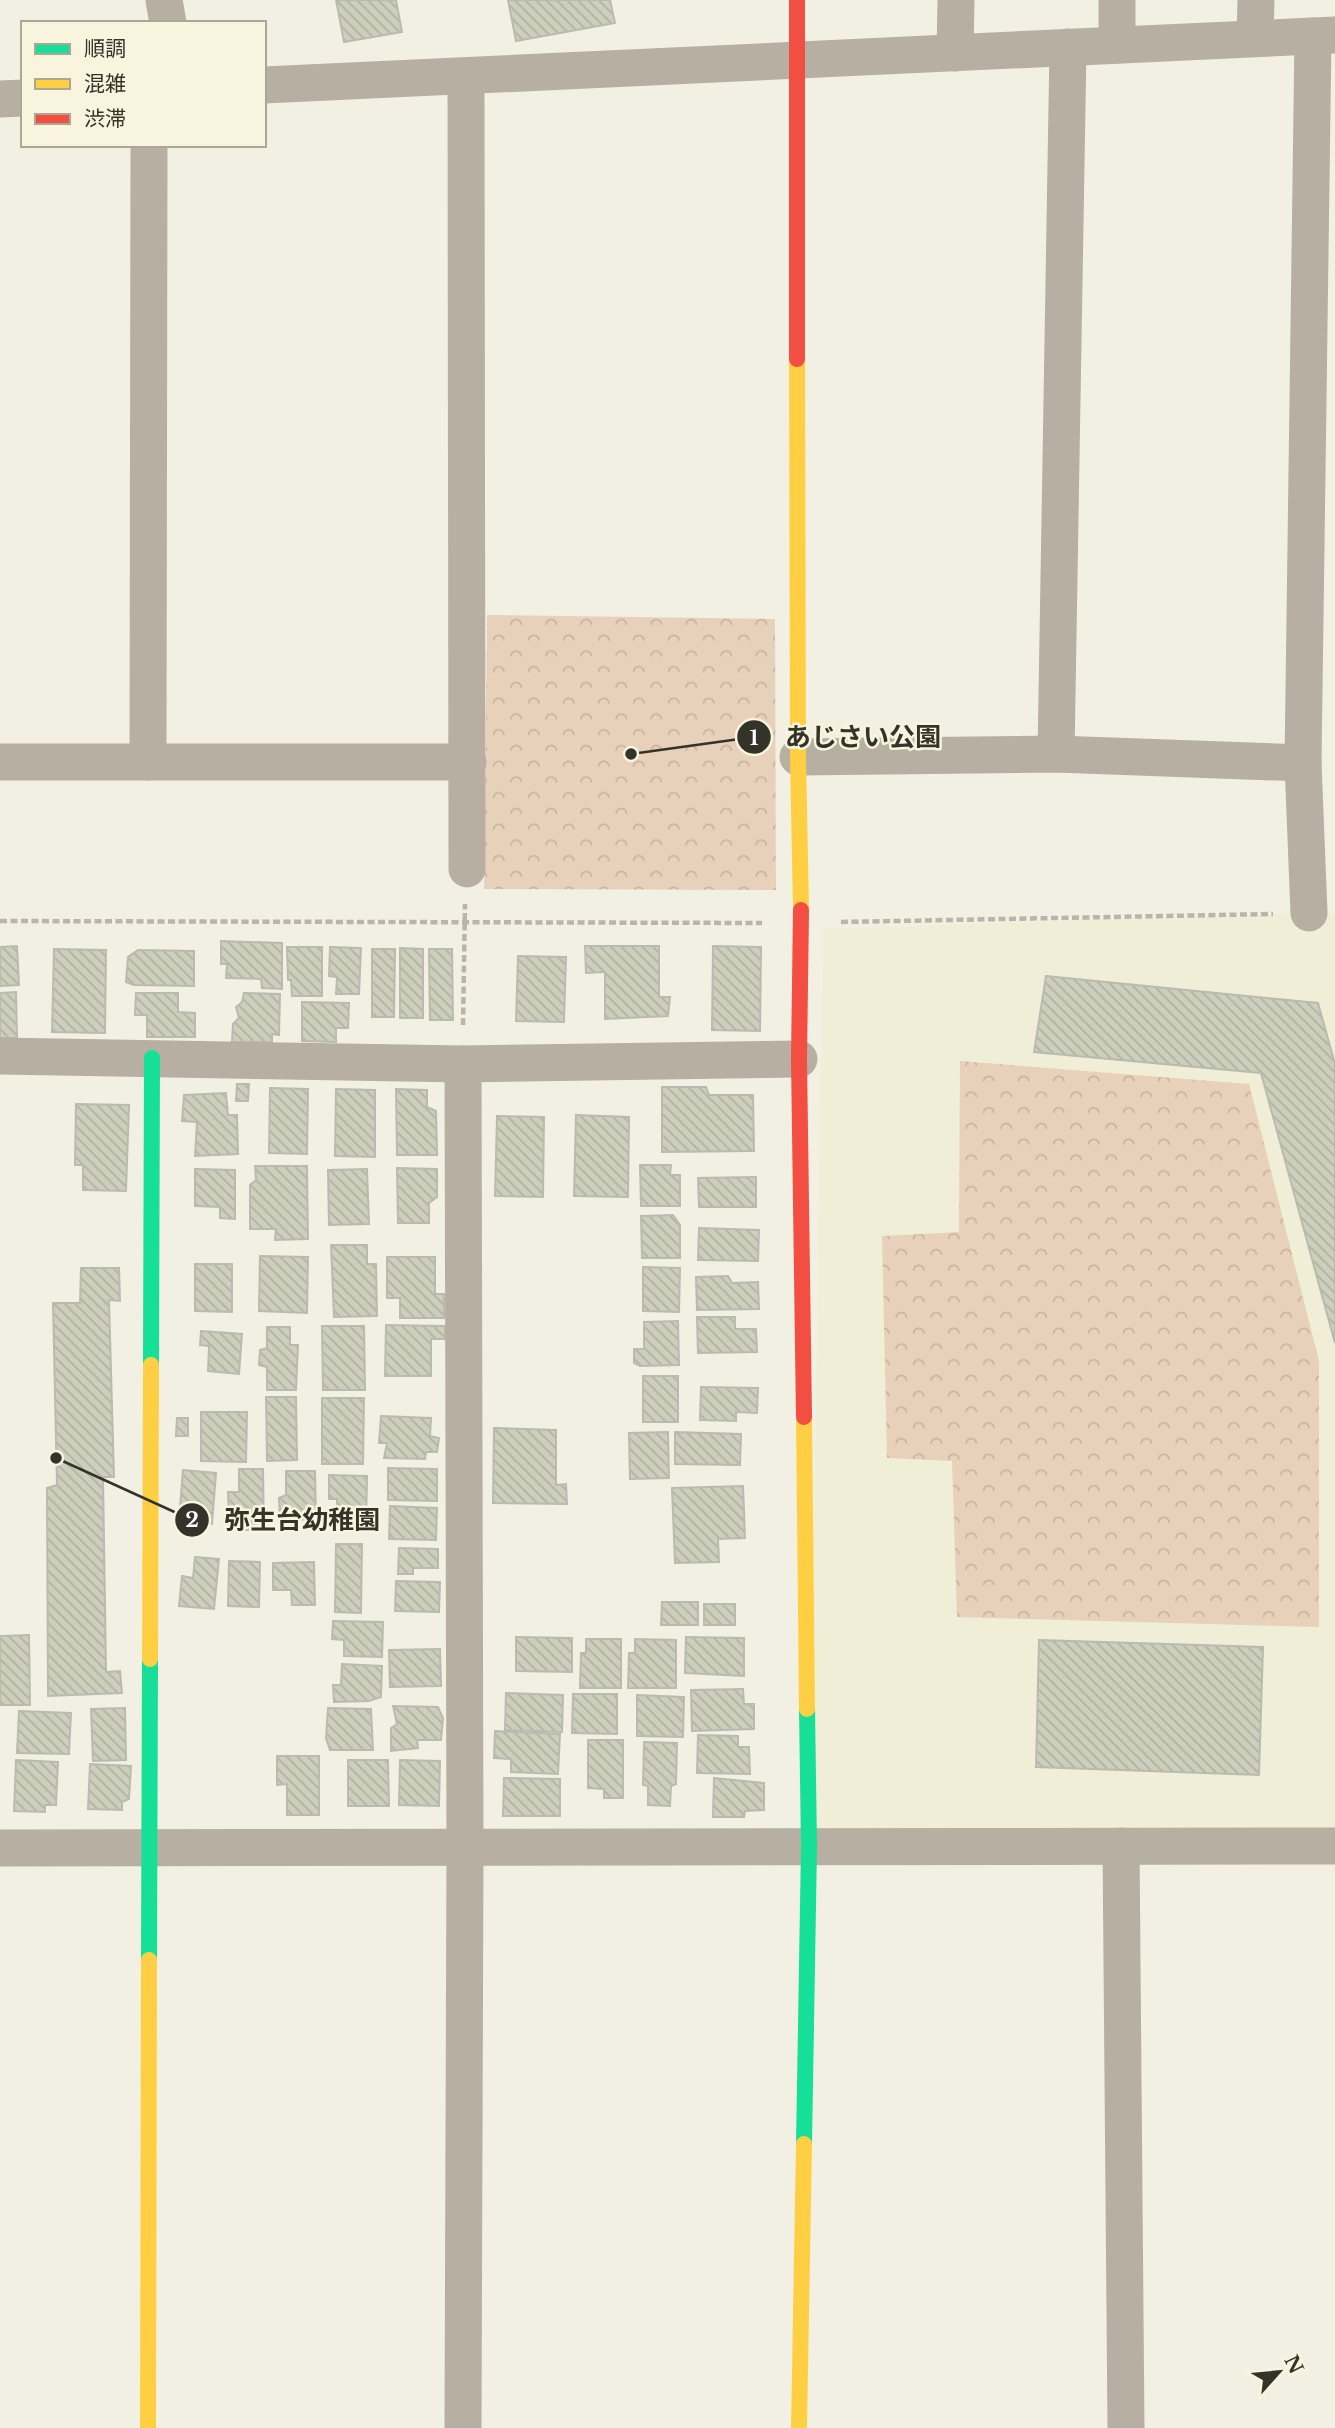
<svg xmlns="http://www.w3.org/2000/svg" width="1335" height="2428" font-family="'Libre Baskerville','Noto Sans JP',serif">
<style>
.built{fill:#f1eed7}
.park{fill:url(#park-crowns)}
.building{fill:url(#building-back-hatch);stroke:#babab1;stroke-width:2}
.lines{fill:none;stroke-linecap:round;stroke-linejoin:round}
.path{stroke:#bbb4a8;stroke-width:4.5;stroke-dasharray:7 3.5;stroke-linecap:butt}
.street{stroke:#b7afa1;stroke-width:37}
.fast{stroke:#16e098;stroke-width:16}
.slow{stroke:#ffcf43;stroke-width:16}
.jam{stroke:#f24e42;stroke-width:16}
.leader{fill:none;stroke:#34332a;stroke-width:2.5}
.callout-dot{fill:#34332a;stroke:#f8f4dd;stroke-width:2.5}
.mark-label{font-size:21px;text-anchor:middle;font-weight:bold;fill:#fff}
.callout-label{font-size:26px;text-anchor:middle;font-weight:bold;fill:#34332a;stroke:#f8f4dd;stroke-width:5;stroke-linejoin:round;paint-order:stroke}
</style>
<defs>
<pattern id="park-crowns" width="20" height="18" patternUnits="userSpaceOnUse" patternTransform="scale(1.75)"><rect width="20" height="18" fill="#e8d1ba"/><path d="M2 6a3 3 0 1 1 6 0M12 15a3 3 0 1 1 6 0" fill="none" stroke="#c8b4a0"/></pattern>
<pattern id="building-back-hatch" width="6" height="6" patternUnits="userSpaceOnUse" patternTransform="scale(1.75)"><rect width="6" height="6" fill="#cccfbb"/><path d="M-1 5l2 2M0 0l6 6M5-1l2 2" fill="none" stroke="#b0b2a1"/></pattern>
</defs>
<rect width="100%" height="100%" fill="#f2f0e3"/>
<polygon class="built" points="1309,913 1335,914 1335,1846 809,1846 823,929"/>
<g class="park">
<polygon points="487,615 775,619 776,890 484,889"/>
<polygon points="960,1061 1249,1084 1319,1361 1319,1627 957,1617 952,1461 887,1458 882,1236 959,1232"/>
</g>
<g class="building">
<polygon points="336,0 396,0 402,32 344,42"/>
<polygon points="508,0 610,0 615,23 516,41"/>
<polygon points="221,941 282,943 282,989 262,988 261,979 226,978 227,964 221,964"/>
<polygon points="17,946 19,985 0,986 0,947"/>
<polygon points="585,946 659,946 659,997 670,997 668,1016 605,1019 605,972 586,973"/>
<polygon points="713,946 761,947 760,1031 712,1030"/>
<polygon points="287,947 322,947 322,996 292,996 291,980 288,980"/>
<polygon points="330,947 361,948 359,994 336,994 337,977 329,976"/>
<polygon points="400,948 423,949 423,1018 400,1018"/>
<polygon points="54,949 106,950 105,1033 52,1032"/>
<polygon points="372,949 395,949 394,1017 372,1017"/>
<polygon points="429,949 452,949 453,1020 430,1020"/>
<polygon points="138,950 194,951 194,986 134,985 126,982 128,957"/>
<polygon points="518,956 566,957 564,1022 516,1021"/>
<polygon points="1046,976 1318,1003 1335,1064 1335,1343 1261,1073 1034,1052"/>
<polygon points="16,992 17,1038 0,1038 0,993"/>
<polygon points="136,993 178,993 178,1012 195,1013 195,1037 147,1037 147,1015 135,1015"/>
<polygon points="244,993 280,994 279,1035 272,1034 272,1042 232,1042 233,1024 239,1018 236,1007 242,1002"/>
<polygon points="302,1002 349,1003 348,1028 336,1028 336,1042 302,1041"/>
<polygon points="237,1084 249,1084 248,1101 236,1101"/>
<polygon points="662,1087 706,1087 709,1095 753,1095 754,1151 662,1152"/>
<polygon points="270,1088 308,1089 307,1154 269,1153"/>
<polygon points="336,1089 375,1090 375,1157 335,1156"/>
<polygon points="396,1089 427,1090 427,1107 436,1111 437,1155 397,1155"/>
<polygon points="226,1093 228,1115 237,1115 238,1154 195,1156 197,1122 182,1121 184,1095"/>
<polygon points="76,1104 129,1105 126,1191 83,1190 83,1165 75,1165"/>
<polygon points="576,1115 629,1117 628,1197 574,1196"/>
<polygon points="497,1116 544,1117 543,1197 495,1196"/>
<polygon points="640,1165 671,1165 670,1175 680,1175 680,1206 641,1206"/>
<polygon points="255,1166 307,1166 308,1239 275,1240 276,1229 250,1229 250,1185 256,1180"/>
<polygon points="397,1168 437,1169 437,1197 429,1203 429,1223 398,1223"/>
<polygon points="195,1169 235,1170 235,1219 220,1218 220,1207 195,1206"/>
<polygon points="367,1169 369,1224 329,1225 328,1170"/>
<polygon points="756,1177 756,1207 699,1207 698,1178"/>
<polygon points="673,1215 680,1225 680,1258 642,1258 641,1216"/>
<polygon points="699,1228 759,1230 758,1261 698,1260"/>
<polygon points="331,1245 367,1245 367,1264 376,1264 377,1316 334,1317"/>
<polygon points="260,1256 308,1257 307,1313 259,1311"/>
<polygon points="387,1257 435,1257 435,1294 444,1294 444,1318 400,1318 400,1298 387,1298"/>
<polygon points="195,1264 232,1264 232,1312 195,1311"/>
<polygon points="643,1267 680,1268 679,1312 643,1311"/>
<polygon points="81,1268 119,1268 120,1301 109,1300 114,1477 103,1477 106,1672 120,1671 122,1693 48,1696 47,1488 57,1485 53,1303 80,1303"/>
<polygon points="728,1276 732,1283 758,1282 759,1309 697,1310 696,1277"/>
<polygon points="697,1317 735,1317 735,1329 756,1329 757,1352 698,1353"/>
<polygon points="678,1321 679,1365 640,1366 634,1363 634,1349 644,1349 644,1322"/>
<polygon points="386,1325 445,1326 445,1339 431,1339 431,1376 385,1376"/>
<polygon points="322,1326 364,1326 365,1390 323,1390"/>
<polygon points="267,1327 290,1327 290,1345 298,1345 296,1390 267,1390 267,1367 259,1365 260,1350 267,1348"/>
<polygon points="201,1331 242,1334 239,1374 208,1371 209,1346 200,1345"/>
<rect x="643" y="1376" width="35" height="46"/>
<polygon points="701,1387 758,1388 757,1413 736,1412 736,1421 700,1420"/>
<polygon points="266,1397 296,1397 297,1460 267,1461"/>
<polygon points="322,1398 364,1398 363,1464 322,1464"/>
<polygon points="201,1412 247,1412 246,1462 201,1461"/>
<polygon points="381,1416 431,1418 430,1436 439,1438 437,1452 426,1452 425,1459 384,1458 387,1443 379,1443"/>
<polygon points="177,1418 188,1418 188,1436 176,1436"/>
<polygon points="494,1428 556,1430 556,1485 566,1484 567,1504 493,1503"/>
<polygon points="668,1432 669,1478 630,1479 629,1433"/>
<polygon points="675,1432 741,1434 740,1465 675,1464"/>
<polygon points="388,1468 437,1469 437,1501 388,1500"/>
<polygon points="239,1469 263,1469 264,1530 243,1530 243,1520 229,1520 228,1492 239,1492"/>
<polygon points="183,1470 216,1473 212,1524 187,1521 188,1509 180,1508"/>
<polygon points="286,1471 315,1471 316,1519 280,1520 279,1498 286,1495"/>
<polygon points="329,1475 367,1476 366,1526 337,1525 337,1499 329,1499"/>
<polygon points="743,1486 745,1538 718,1539 719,1562 675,1563 672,1488"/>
<polygon points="390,1506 437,1508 436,1540 389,1539"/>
<polygon points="336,1544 362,1544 361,1613 335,1612"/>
<polygon points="399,1548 438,1549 438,1568 413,1568 413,1574 398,1574"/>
<polygon points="195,1557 219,1559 214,1609 179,1606 182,1576 193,1578"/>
<polygon points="229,1561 260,1562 259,1607 228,1606"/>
<polygon points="314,1562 315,1605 292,1605 291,1590 273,1590 273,1563"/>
<polygon points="396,1581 440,1582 439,1612 395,1611"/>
<polygon points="662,1602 698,1602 698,1625 661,1625"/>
<rect x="704" y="1604" width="31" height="21"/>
<polygon points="333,1621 383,1622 382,1657 344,1656 344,1640 332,1639"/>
<polygon points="29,1635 30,1705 0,1705 0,1636"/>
<polygon points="516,1637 572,1638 572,1672 516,1671"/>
<polygon points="686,1637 744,1638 744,1676 685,1673"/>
<polygon points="586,1639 621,1639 621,1688 580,1688 581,1653 586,1653"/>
<polygon points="635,1639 676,1640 676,1688 628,1688 629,1653 635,1653"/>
<polygon points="1039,1640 1263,1647 1259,1775 1036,1767"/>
<polygon points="440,1649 441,1686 390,1687 389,1650"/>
<polygon points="342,1664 382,1666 381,1697 369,1701 334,1702 333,1685 341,1685"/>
<polygon points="743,1689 744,1704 754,1704 754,1729 692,1731 691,1690"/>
<polygon points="506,1693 563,1695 562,1732 505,1730"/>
<polygon points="573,1694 617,1694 617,1734 572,1733"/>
<polygon points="637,1695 684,1697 683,1737 637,1736"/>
<polygon points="393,1706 438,1707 443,1718 441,1740 417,1740 418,1748 391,1751 391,1728 397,1724"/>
<polygon points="125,1708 126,1760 93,1761 91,1709"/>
<polygon points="328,1708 371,1709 373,1750 330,1750 326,1738"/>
<polygon points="19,1711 71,1713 69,1754 17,1753"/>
<polygon points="495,1731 560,1734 558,1774 511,1772 511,1759 494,1758"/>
<polygon points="698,1735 738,1736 738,1747 749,1747 750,1774 697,1773"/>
<polygon points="588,1740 623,1740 623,1798 604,1798 604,1789 588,1788"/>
<polygon points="644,1742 677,1743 676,1784 671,1786 670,1806 648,1805 648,1786 643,1785"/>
<polygon points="277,1756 319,1756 319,1815 287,1815 287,1784 277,1785"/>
<polygon points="16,1760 58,1762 56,1805 45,1805 45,1812 14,1811"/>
<polygon points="348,1760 388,1760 389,1806 348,1806"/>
<polygon points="400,1760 440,1761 439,1806 399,1805"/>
<polygon points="90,1764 131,1766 129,1799 122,1802 122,1810 88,1809"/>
<polygon points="504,1778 560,1779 560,1816 503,1816"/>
<polygon points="714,1778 764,1783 764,1810 745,1811 744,1817 713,1817"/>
</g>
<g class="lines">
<g class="path">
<polyline points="0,921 762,923"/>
<polyline points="841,922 1273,914"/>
<polyline points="463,1025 465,904"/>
</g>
<g class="street">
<polyline points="164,0 168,23"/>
<polyline points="1117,0 1117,45"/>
<polyline points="1255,37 1256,0"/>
<polyline points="955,53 956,0"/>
<polyline points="466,77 467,869"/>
<polyline points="264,85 1335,35"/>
<polyline points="0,99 23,98"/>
<polyline points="1056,754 1068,47"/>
<polyline points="798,757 1056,754 1303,763"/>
<polyline points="0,762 468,762"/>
<polyline points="148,762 149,145"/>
<polyline points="1309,913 1303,763 1313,36"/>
<polyline points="0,1056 463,1064 799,1059"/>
<polyline points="463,1064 465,1848 463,2428"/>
<polyline points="1121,1846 1126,2428"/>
<polyline points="0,1848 1335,1846"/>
</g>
<g class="fast">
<polyline points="151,1365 152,1058"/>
<polyline points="149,1960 150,1659"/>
<polyline points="804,2144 809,1846 807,1709"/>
</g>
<g class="slow">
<polyline points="797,359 798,757 801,910"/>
<polyline points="804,1417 807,1709"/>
<polyline points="150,1659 151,1365"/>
<polyline points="148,2428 149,1960"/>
<polyline points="799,2428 804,2144"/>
</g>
<g class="jam">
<polyline points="797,0 797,359"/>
<polyline points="801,910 799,1059 804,1417"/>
</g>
</g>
<path class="leader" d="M631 754L754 737M56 1458L192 1520"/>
<g class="callout-dot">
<circle cx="631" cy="754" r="7"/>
<circle cx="56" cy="1458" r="7"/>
<circle cx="754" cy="737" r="18"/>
<circle cx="192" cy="1520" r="18"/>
</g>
<g class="mark-label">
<text x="754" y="745">1</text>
<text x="192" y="1527">2</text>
</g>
<g class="callout-label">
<text x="863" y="746">あじさい公園</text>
<text x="302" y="1529">弥生台幼稚園</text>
</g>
<rect x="21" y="21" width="245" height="126" fill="#f8f4dd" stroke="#aaa795" stroke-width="2"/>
<rect x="35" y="44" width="35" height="10" fill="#16e098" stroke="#aaa795" stroke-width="2"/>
<text x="84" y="56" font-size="21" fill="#34332a">順調</text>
<rect x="35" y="79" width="35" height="10" fill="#ffcf43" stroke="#aaa795" stroke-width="2"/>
<text x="84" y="91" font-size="21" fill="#34332a">混雑</text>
<rect x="35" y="114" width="35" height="10" fill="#f24e42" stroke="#aaa795" stroke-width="2"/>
<text x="84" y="126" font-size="21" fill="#34332a">渋滞</text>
<g transform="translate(1279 2372) rotate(63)" stroke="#f8f4dd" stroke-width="5" paint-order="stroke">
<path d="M0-5L12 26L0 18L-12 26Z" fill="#34332a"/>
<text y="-10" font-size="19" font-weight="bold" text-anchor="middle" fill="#34332a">N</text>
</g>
</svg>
